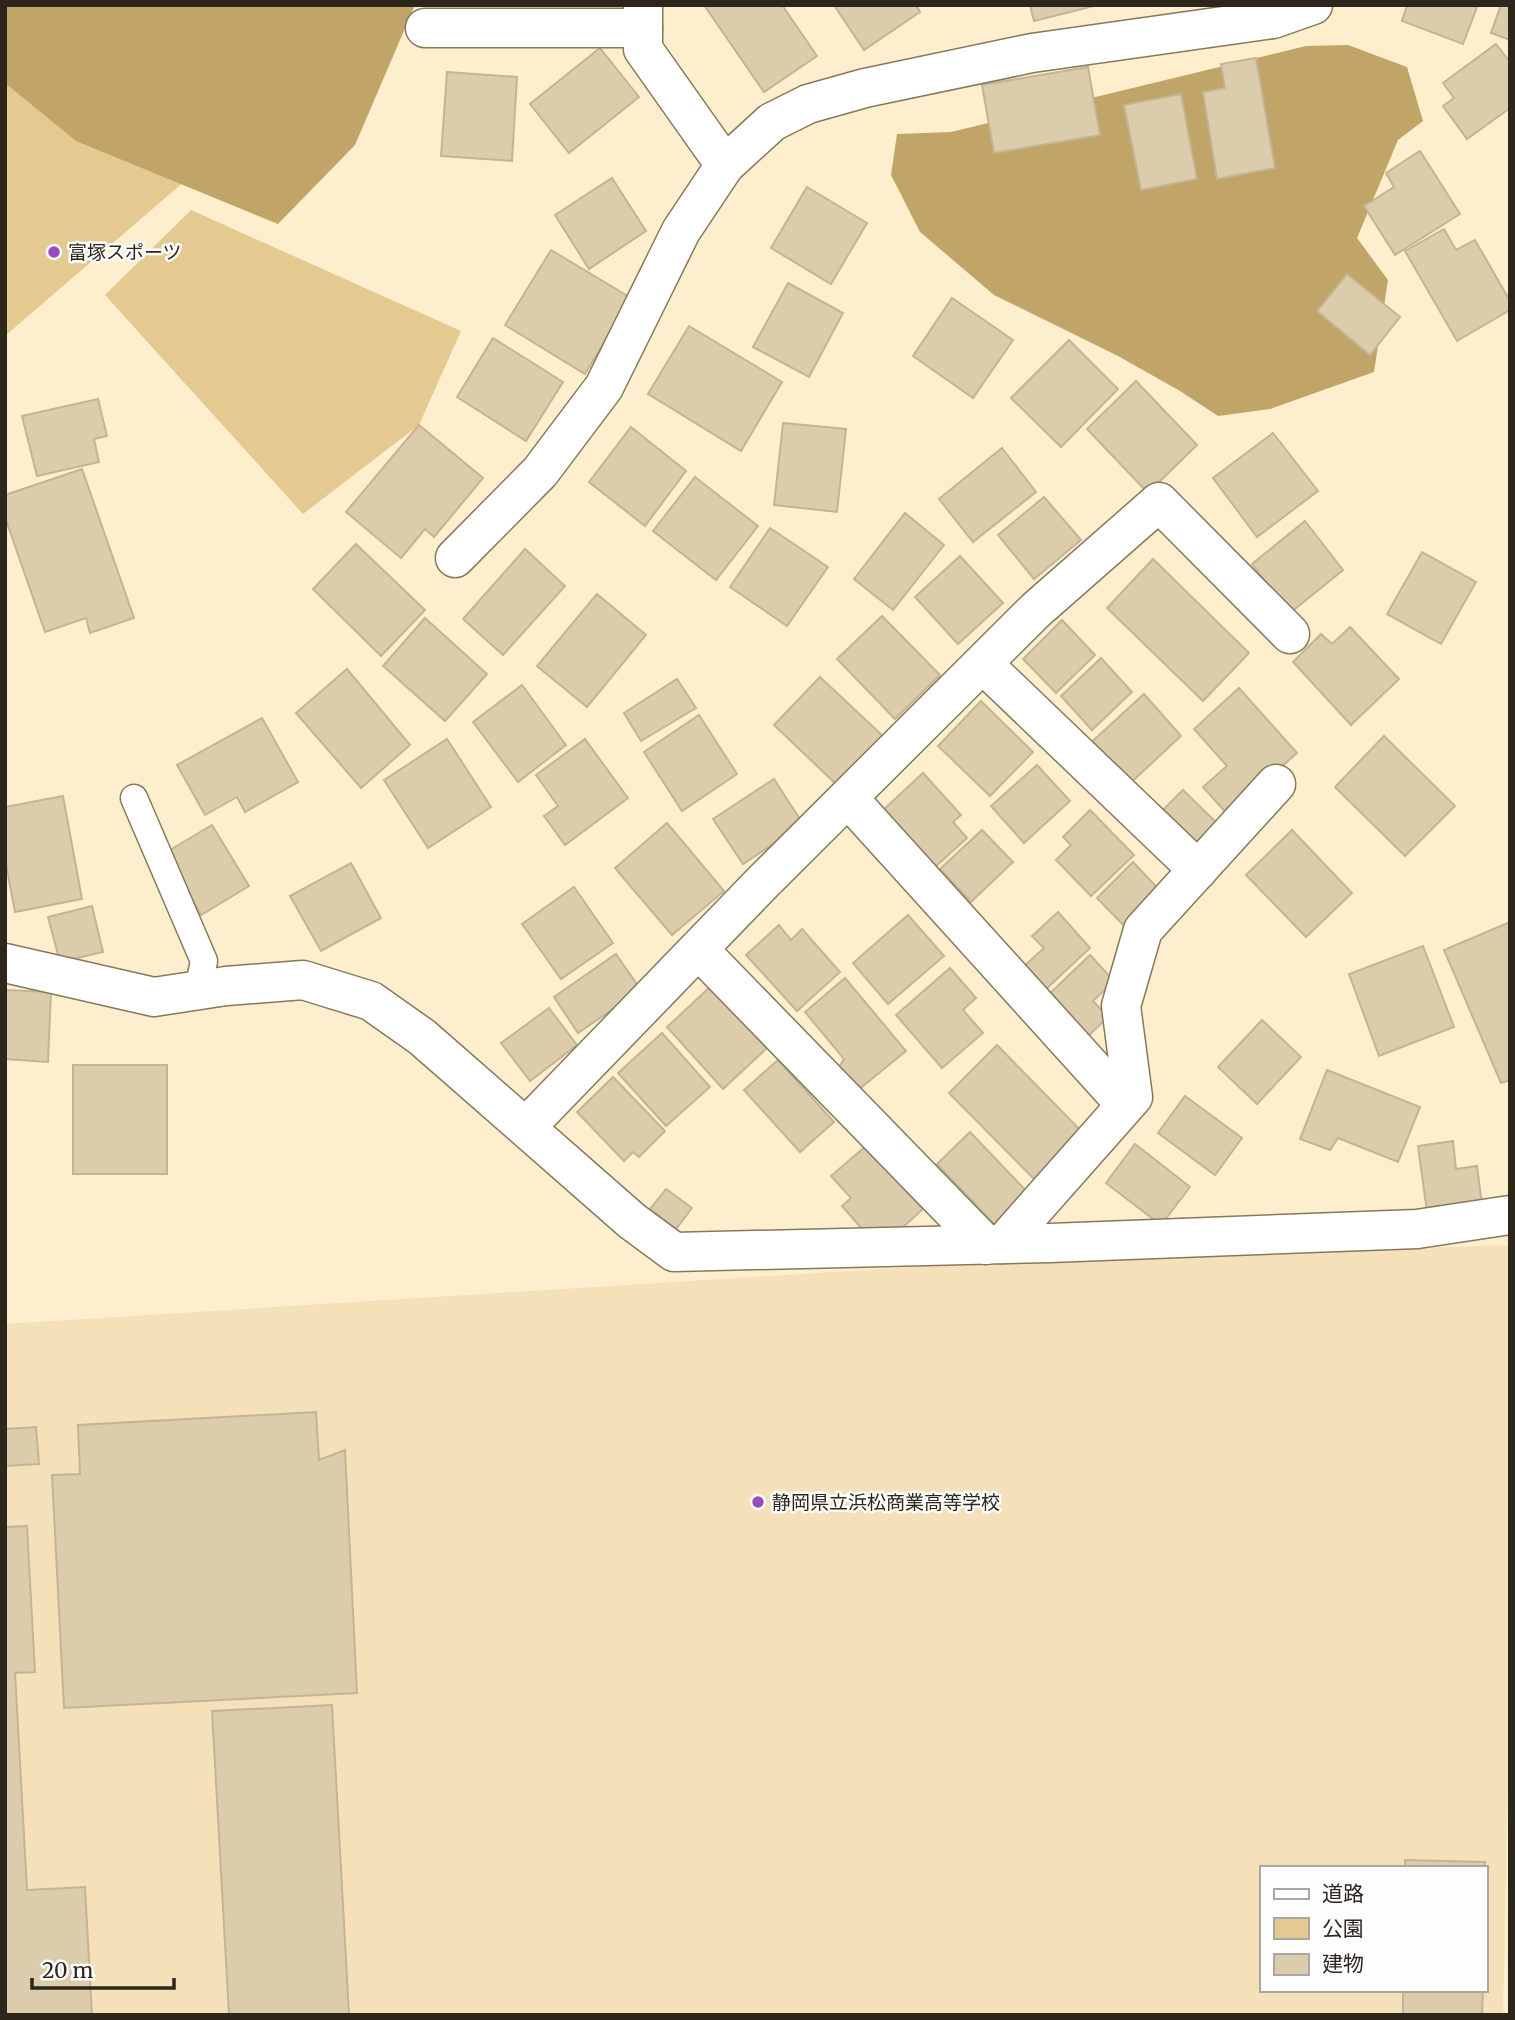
<svg xmlns="http://www.w3.org/2000/svg" width="1515" height="2020" font-family="Merriweather,'Noto Sans JP',serif">
<style>
.built{fill:#f4e1b9;fill-rule:evenodd}
.green{fill:#e4ca91}
.forest{fill:#c1a568}
.building{fill:#dbccac;stroke:#c3b495;stroke-width:2}
.lines{fill:none;stroke-linecap:round;stroke-linejoin:round}
.service-casing{stroke:#87795b;stroke-width:29}
.minor-casing{stroke:#87795b;stroke-width:41}
.service{stroke:#fff;stroke-width:26}
.minor{stroke:#fff;stroke-width:38}
.poi-dot{fill:#974cbd;stroke:#fdfdfd;stroke-width:2.5}
.labels{text-anchor:middle;dominant-baseline:central;stroke-width:5;stroke-linejoin:round;paint-order:stroke}
.poi-label{font-size:19px;fill:#2d271b;stroke:#fdfdfd;text-anchor:start}
</style>
<rect width="100%" height="100%" fill="#fdeecd"/>
<path class="built" d="M1510 1245V1680L1503 2015H5V1324L993 1262ZM1261 1868H1485V1990H1261Z"/>
<g class="green">
<polygon points="5,52 200,168 5,336"/>
<polygon points="191,210 461,331 419,425 303,514 105,295"/>
</g>
<g class="forest">
<polygon points="5,5 415,5 355,145 278,224 76,141 5,83"/>
<polygon points="1348,45 1407,67 1423,121 1398,140 1357,238 1388,280 1374,372 1270,409 1218,416 1180,391 1118,356 994,295 920,232 891,175 897,134 951,132 1306,46"/>
</g>
<g class="building">
<polygon points="704,5 782,5 817,56 764,92"/>
<polygon points="834,5 916,5 920,12 864,50"/>
<polygon points="1030,5 1093,5 1094,6 1034,21"/>
<polygon points="1407,5 1472,5 1477,7 1463,44 1402,21"/>
<polygon points="1501,5 1510,5 1510,40 1491,33"/>
<polygon points="1496,44 1510,62 1510,108 1467,139 1443,106 1454,98 1443,83"/>
<polygon points="600,48 639,97 569,153 530,104"/>
<polygon points="1256,58 1275,168 1217,179 1203,92 1225,88 1221,64"/>
<polygon points="1088,67 1100,135 994,153 982,85"/>
<polygon points="447,72 517,77 512,161 441,156"/>
<polygon points="1181,94 1197,179 1141,190 1124,105"/>
<polygon points="1420,151 1460,214 1395,255 1364,206 1394,187 1386,173"/>
<polygon points="612,178 646,231 589,269 555,215"/>
<polygon points="807,187 867,223 831,284 771,248"/>
<polygon points="1444,229 1456,250 1475,240 1510,301 1510,310 1457,341 1405,251"/>
<polygon points="551,250 631,298 585,374 505,325"/>
<polygon points="1347,274 1400,317 1370,355 1317,311"/>
<polygon points="788,283 843,313 809,377 753,347"/>
<polygon points="952,298 1013,340 973,398 913,356"/>
<polygon points="689,326 782,382 741,451 648,394"/>
<polygon points="493,338 563,382 526,441 457,397"/>
<polygon points="1069,340 1118,389 1061,447 1011,398"/>
<polygon points="1136,381 1197,445 1148,493 1087,429"/>
<polygon points="98,399 107,436 94,439 99,462 37,476 22,416"/>
<polygon points="783,423 846,429 837,512 774,505"/>
<polygon points="419,425 483,478 434,537 425,529 401,558 346,512"/>
<polygon points="631,427 686,471 645,526 589,482"/>
<polygon points="1273,433 1318,491 1257,537 1213,478"/>
<polygon points="1002,448 1036,492 973,542 939,499"/>
<polygon points="82,469 134,618 90,633 86,618 45,632 5,517 5,495"/>
<polygon points="695,477 758,526 716,580 653,531"/>
<polygon points="1044,497 1081,540 1034,579 998,535"/>
<polygon points="905,513 944,545 893,610 854,579"/>
<polygon points="1305,521 1343,570 1290,613 1252,564"/>
<polygon points="770,528 828,567 787,626 730,587"/>
<polygon points="356,544 425,610 381,656 313,589"/>
<polygon points="525,549 565,586 503,655 463,619"/>
<polygon points="1422,552 1476,582 1441,644 1387,614"/>
<polygon points="960,556 1003,603 958,644 915,597"/>
<polygon points="1153,559 1249,653 1203,701 1107,608"/>
<polygon points="597,594 646,635 587,707 537,666"/>
<polygon points="882,616 940,675 895,719 837,659"/>
<polygon points="425,618 487,674 445,721 383,666"/>
<polygon points="1062,620 1095,655 1056,693 1023,659"/>
<polygon points="1350,627 1399,679 1351,725 1293,662 1321,634 1332,644"/>
<polygon points="1101,658 1132,692 1092,730 1061,696"/>
<polygon points="347,669 410,745 361,788 296,713"/>
<polygon points="820,677 884,737 838,786 774,725"/>
<polygon points="677,679 696,708 641,741 624,713"/>
<polygon points="522,685 566,745 518,782 473,722"/>
<polygon points="1239,688 1297,753 1228,815 1203,787 1227,766 1194,729"/>
<polygon points="1144,694 1181,736 1124,789 1086,747"/>
<polygon points="981,701 1033,752 990,796 938,746"/>
<polygon points="699,715 737,774 682,811 644,752"/>
<polygon points="262,718 298,782 245,812 237,797 205,815 177,765"/>
<polygon points="1384,736 1455,806 1405,856 1335,787"/>
<polygon points="447,739 491,807 428,848 384,780"/>
<polygon points="585,739 628,798 565,845 544,816 558,806 536,775"/>
<polygon points="1037,765 1070,801 1024,843 991,806"/>
<polygon points="923,773 961,815 953,822 967,838 934,868 882,811"/>
<polygon points="774,779 803,824 743,864 713,819"/>
<polygon points="1183,790 1224,830 1198,856 1157,816"/>
<polygon points="63,796 82,899 15,912 5,859 5,807"/>
<polygon points="1090,810 1134,855 1091,896 1056,860 1071,845 1063,837"/>
<polygon points="667,823 724,891 672,935 615,868"/>
<polygon points="212,825 249,886 201,915 165,853"/>
<polygon points="982,830 1013,862 971,902 940,869"/>
<polygon points="1292,830 1352,893 1306,937 1246,875"/>
<polygon points="1133,862 1166,897 1130,932 1097,898"/>
<polygon points="351,863 381,918 321,951 290,896"/>
<polygon points="574,887 613,943 561,979 522,924"/>
<polygon points="92,906 103,952 60,962 48,917"/>
<polygon points="1058,912 1090,948 1045,990 1023,967 1044,948 1032,936"/>
<polygon points="908,915 944,956 888,1004 853,963"/>
<polygon points="1510,922 1510,1080 1501,1083 1444,950"/>
<polygon points="779,925 791,940 802,929 840,972 797,1011 746,955"/>
<polygon points="1423,946 1454,1027 1379,1056 1349,974"/>
<polygon points="616,954 641,990 578,1033 554,997"/>
<polygon points="1090,955 1114,981 1093,1001 1108,1017 1082,1042 1043,1000"/>
<polygon points="950,968 976,998 963,1010 983,1033 942,1068 896,1015"/>
<polygon points="845,978 906,1051 858,1090 839,1067 844,1059 805,1012"/>
<polygon points="710,987 767,1048 723,1089 667,1027"/>
<polygon points="5,990 51,992 48,1062 5,1059"/>
<polygon points="549,1008 577,1045 530,1081 501,1043"/>
<polygon points="1262,1020 1301,1057 1257,1104 1218,1067"/>
<polygon points="662,1033 710,1087 666,1126 618,1073"/>
<polygon points="997,1045 1089,1139 1041,1186 949,1093"/>
<polygon points="778,1060 834,1122 800,1152 744,1090"/>
<rect x="73" y="1065" width="94" height="109"/>
<polygon points="1327,1070 1420,1107 1398,1162 1338,1138 1330,1150 1300,1139"/>
<polygon points="613,1077 665,1131 639,1157 633,1152 624,1161 577,1112"/>
<polygon points="1185,1096 1242,1138 1215,1175 1158,1133"/>
<polygon points="970,1132 1032,1197 999,1229 937,1164"/>
<polygon points="1453,1141 1456,1169 1477,1166 1482,1205 1427,1212 1418,1146"/>
<polygon points="1135,1144 1190,1187 1161,1225 1106,1183"/>
<polygon points="866,1146 923,1209 887,1242 869,1237 842,1206 851,1198 831,1176"/>
<polygon points="666,1189 692,1208 676,1229 650,1209"/>
<polygon points="316,1412 319,1460 345,1450 357,1693 64,1708 52,1475 80,1474 78,1425"/>
<polygon points="36,1427 39,1464 5,1466 5,1429"/>
<polygon points="27,1526 35,1672 15,1673 27,1890 85,1887 92,2015 5,2015 5,1527"/>
<polygon points="332,1705 349,2015 229,2015 212,1711"/>
<polygon points="1405,1860 1485,1862 1485,1868 1405,1868"/>
<polygon points="1403,1990 1483,1990 1482,2015 1403,2015"/>
</g>
<g class="lines">
<defs>
<polyline id="service" points="134,798 204,961 198,990"/>
<g id="minor">
<polyline points="643,5 643,49 725,165"/>
<polyline points="425,28 643,28"/>
<polyline points="455,558 540,472 604,387 681,231 725,165 772,122 808,104 865,88 1032,53 1273,19 1313,5"/>
<polyline points="983,664 1198,870"/>
<polyline points="848,798 1125,1104"/>
<polyline points="699,950 986,1245"/>
<polyline points="5,963 154,997 226,986 303,980 371,1001 422,1037 632,1221 674,1252 1050,1243 1417,1229 1510,1215"/>
<polyline points="526,1127 763,882 1036,610 1159,502 1290,634"/>
<polyline points="1003,1244 1133,1097 1121,1006 1143,930 1276,784"/>
</g>
</defs>
<use href="#service" class="service-casing"/>
<use href="#minor" class="minor-casing"/>
<use href="#service" class="service"/>
<use href="#minor" class="minor"/>
</g>
<g class="poi-dot">
<circle cx="54" cy="252" r="7"/>
<circle cx="758" cy="1502" r="7"/>
</g>
<g class="labels">
<g class="poi-label">
<text x="68" y="252">富塚スポーツ</text>
<text x="772" y="1502">静岡県立浜松商業高等学校</text>
</g>
</g>
<rect width="1515" height="2020" fill="none" stroke="#2d271b" stroke-width="14"/>
<rect x="1260" y="1866" width="228" height="126" fill="#fdfdfd" stroke="#aaa7a3" stroke-width="2"/>
<rect x="1274" y="1889" width="35" height="10" fill="#ffffff" stroke="#aaa7a3" stroke-width="2"/>
<text x="1322" y="1901" font-size="21" fill="#2d271b">道路</text>
<rect x="1274" y="1918" width="35" height="21" fill="#e4ca91" stroke="#aaa7a3" stroke-width="2"/>
<text x="1322" y="1936" font-size="21" fill="#2d271b">公園</text>
<rect x="1274" y="1954" width="35" height="21" fill="#dbccac" stroke="#aaa7a3" stroke-width="2"/>
<text x="1322" y="1971" font-size="21" fill="#2d271b">建物</text>
<path d="M32 1978v10h142v-10" fill="none" stroke="#2d271b" stroke-width="3.5"/>
<text x="42" y="1978" font-size="21" fill="#2d271b" stroke="#fdfdfd" stroke-width="5" paint-order="stroke">20 m</text>
</svg>
